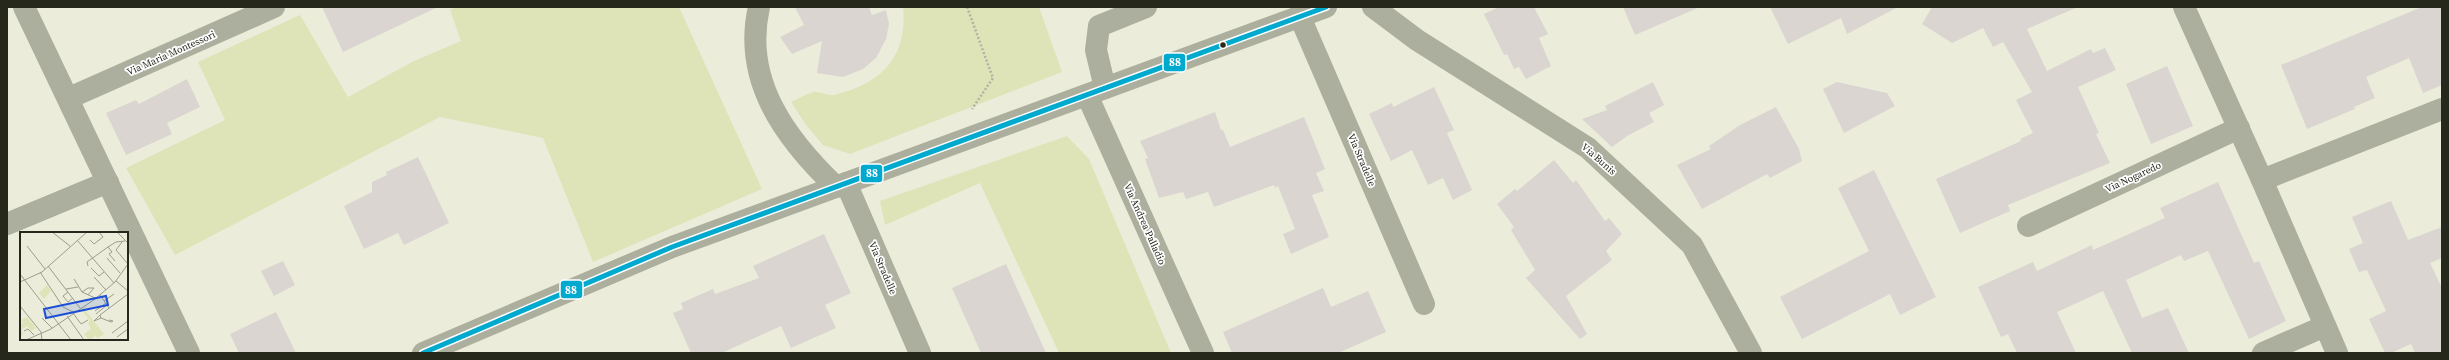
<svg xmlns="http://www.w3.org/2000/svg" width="2449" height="360" font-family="'Source Serif 4',serif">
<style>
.green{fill:#dfe4b8}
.building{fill:#dad5d1}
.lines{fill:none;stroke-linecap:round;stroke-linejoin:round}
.path{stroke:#b0b2a4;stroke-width:2.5;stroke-dasharray:2 2;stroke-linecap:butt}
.minor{stroke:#acae9e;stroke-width:22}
.bus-1-casing{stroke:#fff;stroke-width:8}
.bus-1{stroke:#00a9ce;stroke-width:5}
.bus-dot{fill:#26281b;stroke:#fff;stroke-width:1.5}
.labels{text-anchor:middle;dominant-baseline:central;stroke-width:3.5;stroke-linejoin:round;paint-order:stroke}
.street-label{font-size:10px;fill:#26281b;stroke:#fff}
.inset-road{fill:none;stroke:#9c9e8e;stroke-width:1}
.view{fill:#1d4ed8;fill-opacity:0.15;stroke:#1d4ed8;stroke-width:2}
.inset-edge{fill:none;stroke:#26281b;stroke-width:2}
.line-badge{stroke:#fff;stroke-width:1.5}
.badge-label{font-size:11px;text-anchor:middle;font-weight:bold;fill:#fff}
</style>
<rect width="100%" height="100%" fill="#ebedda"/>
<g class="green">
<polygon points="456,7 679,7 762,189 593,262 543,138 440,117 175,255 126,168 225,120 198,62 300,15 348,97 412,62 461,41 450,10"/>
<path d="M903 7H1039L1062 72 850 154 823 145 806 125 791 102C798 99 806 94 813 92 820 91 827 96 834 95 882 84 908 56 903 7Z"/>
<polygon points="1067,136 1089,159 1171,353 1059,353 980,183 885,225 880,201"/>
</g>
<g class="building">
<polygon points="322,7 438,7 343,52"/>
<polygon points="795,7 869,7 872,15 886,10 889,24 886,39 876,58 863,69 843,77 817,73 822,41 792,54 780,37 804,25"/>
<polygon points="1499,7 1534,7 1548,34 1539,38 1551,66 1526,79 1519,67 1514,69 1507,54 1504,55 1484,14"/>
<polygon points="1623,7 1700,7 1635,35"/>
<polygon points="1770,7 1898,7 1847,34 1841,18 1788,44"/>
<polygon points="1932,7 2078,7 2027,29 2047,71 2091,49 2093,53 2105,48 2116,70 2078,87 2099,133 2096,134 2110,163 2008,205 2010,211 1960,233 1936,179 2021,141 2020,139 2033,133 2016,100 2032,92 2003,42 1993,47 1983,28 1952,43 1922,24"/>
<polygon points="2422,7 2442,7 2442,85 2423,93 2409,58 2366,77 2375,98 2354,107 2355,109 2307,129 2281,65"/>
<polygon points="2167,66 2193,126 2151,144 2126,84"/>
<polygon points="187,79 200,107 167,123 172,134 126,155 106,113 136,100 139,104"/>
<polygon points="1653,82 1664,105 1649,113 1654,122 1627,136 1612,147 1582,119 1607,110 1605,106"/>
<polygon points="1837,82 1887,93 1895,106 1844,133 1823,89"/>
<polygon points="1434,87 1454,130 1447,133 1472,190 1453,200 1443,178 1428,185 1412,150 1391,161 1369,114 1392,103 1393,107"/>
<polygon points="1776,107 1799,149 1802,161 1770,178 1767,174 1702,209 1677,165 1711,149 1709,146 1740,125"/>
<polygon points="1215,112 1221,130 1223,130 1230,147 1304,117 1325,169 1316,173 1324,191 1312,195 1329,237 1291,254 1283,234 1295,229 1278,186 1275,188 1274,185 1214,207 1208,192 1186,199 1183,192 1159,198 1145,159 1148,158 1140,141"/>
<polygon points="418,157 449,223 404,245 398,233 364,249 344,206 372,192 372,182 387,175 386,172"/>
<polygon points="1554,160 1573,183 1576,180 1605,221 1609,218 1622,234 1606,251 1612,260 1566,296 1587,334 1580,339 1526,278 1535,270 1511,230 1514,227 1497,204 1515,189 1517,191"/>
<polygon points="1874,170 1936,297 1900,315 1890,294 1802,339 1780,297 1869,251 1838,188"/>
<polygon points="2218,182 2254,263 2259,261 2286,321 2249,339 2208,251 2184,261 2181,255 2126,280 2142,318 2168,308 2189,353 2132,353 2103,291 2057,312 2076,353 2017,353 2008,334 2001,337 1978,287 2033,262 2037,271 2092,245 2093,250 2165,218 2160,208"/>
<polygon points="2391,201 2408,240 2442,227 2442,258 2430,263 2442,288 2442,353 2415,353 2411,344 2391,353 2385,353 2369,319 2386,311 2367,270 2359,272 2349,249 2363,243 2352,217"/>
<polygon points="824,234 851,293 825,305 836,328 791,348 781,326 722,353 691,353 673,313 683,309 681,303 713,289 715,294 759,278 753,266"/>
<polygon points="283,261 295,285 274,296 261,271"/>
<polygon points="1006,264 1046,353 981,353 952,288"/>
<polygon points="1323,288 1331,307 1368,291 1386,332 1338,353 1232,353 1223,332"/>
<polygon points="276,312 296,353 239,353 230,334"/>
</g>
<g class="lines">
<polyline class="path" points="967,7 993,78 972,109"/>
<g class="minor">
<polyline points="24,7 189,353"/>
<path d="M759 7C742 81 786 139 836 187"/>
<polyline points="1373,7 1417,40 1588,148 1692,245 1751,353"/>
<polyline points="2184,7 2262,180 2337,353"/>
<polyline points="1300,17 1424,304"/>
<polyline points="1105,88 1096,50 1099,26 1146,7"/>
<polyline points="1087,95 1203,353"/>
<polyline points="69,98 274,7"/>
<polyline points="2262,180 2442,109"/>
<polyline points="846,183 920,353"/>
<polyline points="7,224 108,182"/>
<polyline points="2028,226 2239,128"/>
<polyline points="423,353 672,247 1326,7"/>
<polyline points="2263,353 2325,326"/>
</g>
<defs>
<polyline id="bus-1" points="423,353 672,247 1326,7"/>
</defs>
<use href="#bus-1" class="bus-1-casing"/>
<use href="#bus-1" class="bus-1"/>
</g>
<circle class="bus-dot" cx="1223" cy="45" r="3.5"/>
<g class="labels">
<g class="street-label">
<text transform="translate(171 53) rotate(-24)">Via Maria Montessori</text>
<text transform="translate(1599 159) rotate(41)">Via Bunis</text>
<text transform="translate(1362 160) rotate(67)">Via Stradelle</text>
<text transform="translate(2133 177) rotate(-25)">Via Nogaredo</text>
<text transform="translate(1145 224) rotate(66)">Via Andrea Palladio</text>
<text transform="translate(883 268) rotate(67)">Via Stradelle</text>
</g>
</g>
<g transform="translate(20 232)">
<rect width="108" height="108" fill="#ebedda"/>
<path d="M27 53 31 59 24 67 19 61ZM66 74 65 78 84 102 78 106 75 104 69 108 64 102 71 97 68 91 70 89 61 77ZM7 85 16 96 11 99 7 94 1 98 3 102 0 105V93L3 91 1 88Z" fill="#dfe4b8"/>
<path class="inset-road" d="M32 0 50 14M97 0 108 11M57 8 94 51M70 8 74 12 83 5 79 0M102 10 96 18 108 32M7 14 25 37M88 15 92 20 89 22 95 29M87 26 100 41M28 34 60 76M68 34 67 30 88 15 96 10 105 9M71 36 79 44 84 40M20 40 43 75 53 80M0 42 51 108M74 45 86 58M54 47 62 60 75 66M96 49 108 59M0 50 22 40 67 0M46 57 58 55M48 60 43 64 48 70 53 66M62 60 68 56H74L68 63M80 63 89 76M84 69 94 62M0 74 21 100 22 108M75 79 86 71M53 81 61 92 68 88M76 82 87 73M80 83 74 89 81 86 80 83 108 62M47 84 64 108M22 86 32 96M81 86 91 90 93 89 89 88M4 99 8 97 14 103M92 101 108 89M97 105 108 97M6 108 31 97 75 67 95 50 108 32"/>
<path class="view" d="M86 64 88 73 26 86 24 77Z"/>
<rect width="108" height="108" class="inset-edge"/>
</g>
<g class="line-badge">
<rect x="1163" y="53" width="23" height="19" rx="4" fill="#00a9ce"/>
<rect x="860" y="164" width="23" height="19" rx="4" fill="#00a9ce"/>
<rect x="560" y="280" width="23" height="19" rx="4" fill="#00a9ce"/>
</g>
<g class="badge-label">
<text x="1175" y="66">88</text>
<text x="872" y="177">88</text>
<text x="571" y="294">88</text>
</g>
<rect width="2449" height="360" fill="none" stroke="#26281b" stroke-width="16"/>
</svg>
